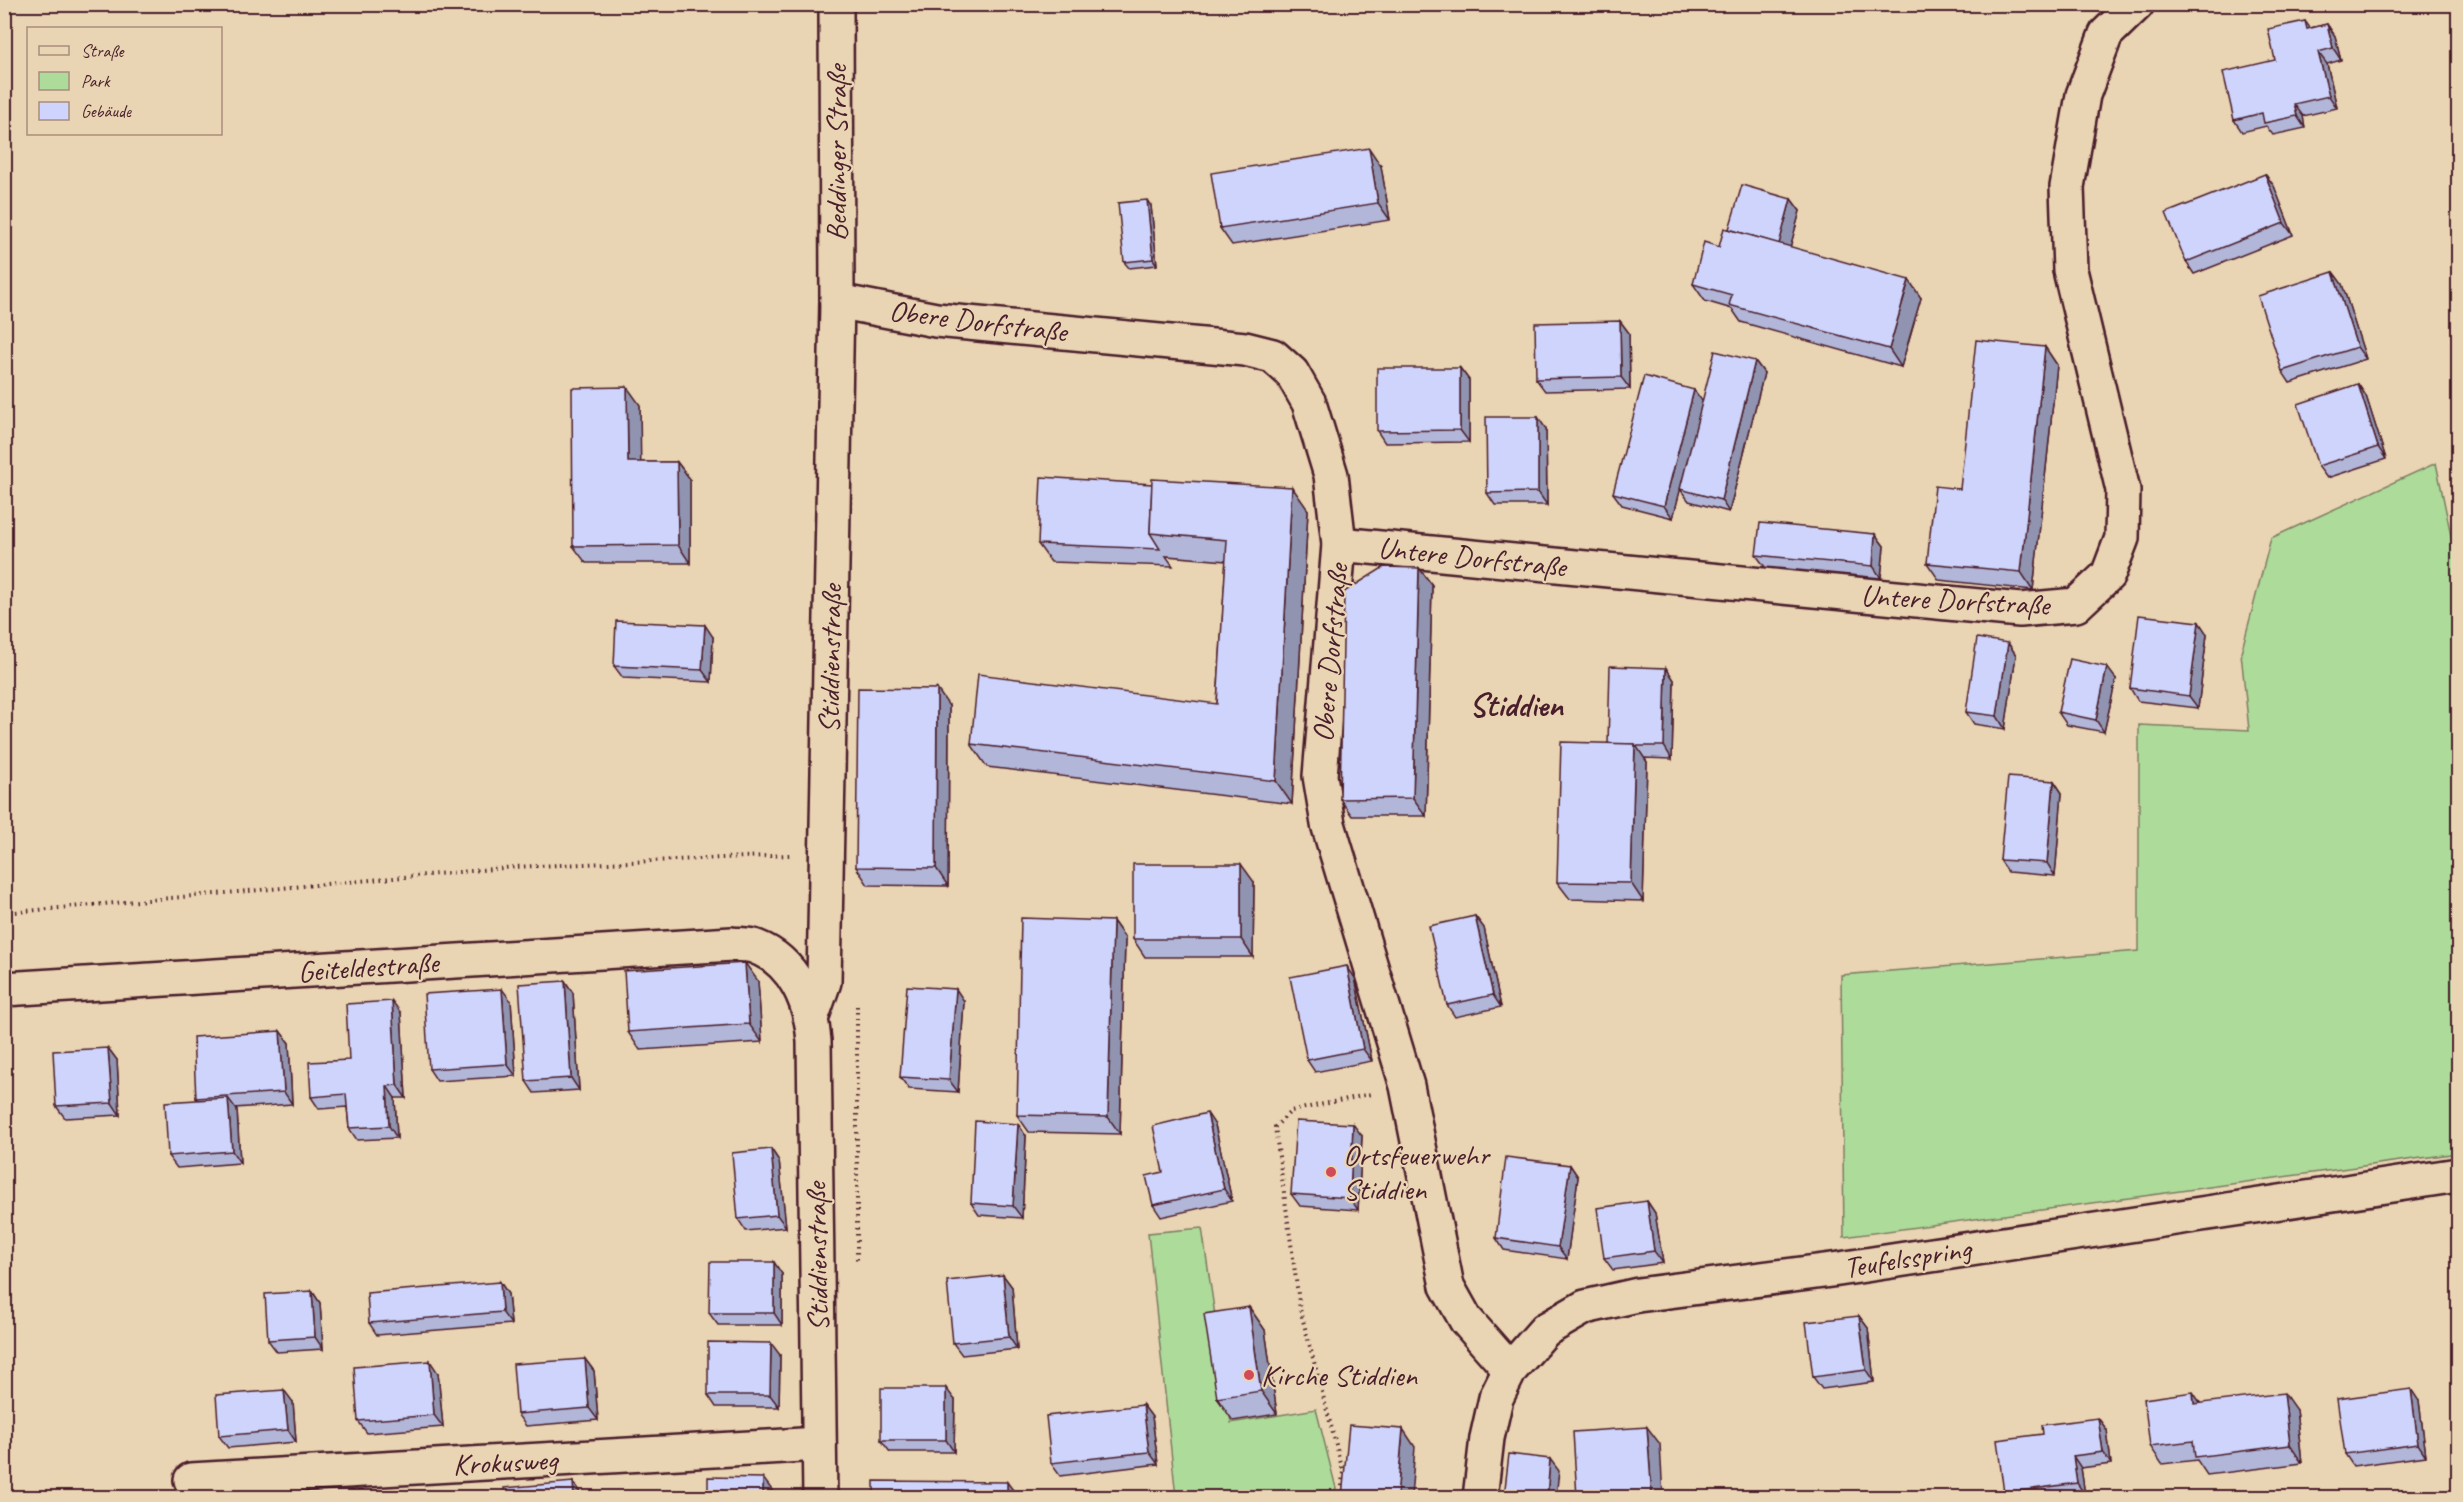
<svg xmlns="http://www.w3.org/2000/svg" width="2463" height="1502" font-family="Caveat,sans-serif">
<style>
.green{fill:#addb9a;stroke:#7c7d62;stroke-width:1.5}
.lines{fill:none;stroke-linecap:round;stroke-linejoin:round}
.street-casing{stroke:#4a1f2b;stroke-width:38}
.secondary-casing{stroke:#4a1f2b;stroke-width:38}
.path{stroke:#4a1f2b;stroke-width:4;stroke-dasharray:1.5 4.5;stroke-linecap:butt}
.street{stroke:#e9d4b3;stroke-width:33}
.secondary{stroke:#e9d4b3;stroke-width:33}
.wall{fill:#b2b6d9;stroke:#4a1f2b;stroke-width:1.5}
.shaded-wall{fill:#9194b0;stroke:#4a1f2b;stroke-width:1.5}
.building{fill:#cfd4fc;stroke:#4a1f2b;stroke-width:1.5}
.poi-dot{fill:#d1495b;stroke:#e9d4b3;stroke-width:2}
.labels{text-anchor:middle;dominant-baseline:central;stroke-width:4.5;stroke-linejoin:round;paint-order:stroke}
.street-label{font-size:30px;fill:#4a1f2b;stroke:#e9d4b3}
.poi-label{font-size:30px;fill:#4a1f2b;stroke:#e9d4b3;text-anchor:start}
.quarter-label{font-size:33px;font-weight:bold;fill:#4a1f2b;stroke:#e9d4b3}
</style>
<rect width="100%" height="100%" fill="#e9d4b3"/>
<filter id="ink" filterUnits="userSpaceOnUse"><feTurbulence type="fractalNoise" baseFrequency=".0167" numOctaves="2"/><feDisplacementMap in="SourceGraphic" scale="12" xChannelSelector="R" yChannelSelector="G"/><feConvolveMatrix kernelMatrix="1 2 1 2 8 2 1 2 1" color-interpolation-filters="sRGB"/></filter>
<g filter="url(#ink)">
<g class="green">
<polygon points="2436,463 2458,569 2458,1153 1844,1237 1841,975 2139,951 2139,725 2249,730 2241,653 2271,538"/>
<polygon points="1202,1228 1231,1423 1316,1409 1336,1488 1334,1497 1176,1497 1148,1233"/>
</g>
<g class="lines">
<defs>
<g id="street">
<polyline points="837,301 936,320 1245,349 1273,356 1292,373 1309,403 1331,475 1339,544 1320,776 1328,824 1407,1086 1447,1286 1466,1320 1510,1370"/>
<polyline points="1339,544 2020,610 2076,605 2108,575 2122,538 2123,490 2070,270 2067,187 2083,95 2106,34 2137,4"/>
<polyline points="812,1016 824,982 837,301 836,4"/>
<polyline points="191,1480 819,1444"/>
</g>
<g id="secondary">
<path d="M4 989 732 944C740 945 749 944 756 947 795 962 811 1003 814 1041L820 1498"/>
<polyline points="1480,1498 1487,1438 1496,1398 1510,1370 1545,1330 1585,1307 1638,1295 1839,1269 2458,1175"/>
</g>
</defs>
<use href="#street" class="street-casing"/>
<use href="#secondary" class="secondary-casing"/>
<g class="path">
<polyline points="4,913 515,867 790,855"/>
<polyline points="857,1006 857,1263"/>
<polyline points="1341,1498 1343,1471 1300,1309 1275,1127 1291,1111 1371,1094"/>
</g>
<use href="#street" class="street"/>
<use href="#secondary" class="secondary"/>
</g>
<g class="wall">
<polygon points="2305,21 2310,28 2327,24 2335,36 2341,60 2327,64 2337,108 2303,116 2305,128 2273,135 2266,126 2242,132 2234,120 2275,60"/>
<polygon points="1381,166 1390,220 1232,245 1220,228"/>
<polygon points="2265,174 2274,186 2293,235 2194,274 2186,262"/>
<polygon points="1791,199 1800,211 1790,247 1921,298 1901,367 1741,322 1732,309 1705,301 1693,284 1719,247 1729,229"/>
<polygon points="1151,206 1157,265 1129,268 1124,262"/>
<polygon points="2333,272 2342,284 2366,359 2290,383 2282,371"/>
<polygon points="1620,321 1629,333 1630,389 1545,391 1536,379"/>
<polygon points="2045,347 2057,365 2033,590 1939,580 1927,563 1960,489"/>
<polygon points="1755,361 1764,373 1729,512 1689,501 1680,489 1681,485 1673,518 1622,505 1613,493"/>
<polygon points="1460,368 1469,380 1469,442 1385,443 1377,431"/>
<polygon points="2358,384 2366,396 2386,459 2327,478 2318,466"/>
<polygon points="640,405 640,462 677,462 690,479 690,563 586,563 573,546"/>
<polygon points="1546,429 1547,505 1495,505 1487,493"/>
<polygon points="1308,510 1292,804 987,767 971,744 1217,704 1226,561 1166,556 1173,566 1051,562 1038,544"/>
<polygon points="1875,534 1884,546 1881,578 1765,567 1756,555"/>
<polygon points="1419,568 1432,585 1426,816 1352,816 1340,799"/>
<polygon points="2207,634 2198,708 2138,701 2130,688"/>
<polygon points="713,637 711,682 623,678 614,666"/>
<polygon points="2008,643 2016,655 2005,729 1974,724 1966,712"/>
<polygon points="1666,668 1674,680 1672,759 1644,758 1647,762 1643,901 1570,899 1557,882 1608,744"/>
<polygon points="2116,679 2104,732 2067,725 2058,712"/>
<polygon points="949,706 948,886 868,885 856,867"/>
<polygon points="2054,781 2062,793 2055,876 2008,872 2000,860"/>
<polygon points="1254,882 1253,957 1145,957 1133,939"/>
<polygon points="1475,916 1484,928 1501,1007 1455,1017 1447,1005"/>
<polygon points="1113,921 1125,938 1120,1134 1029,1132 1017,1115"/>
<polygon points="1355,978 1372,1061 1315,1072 1307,1060"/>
<polygon points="565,981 573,993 579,1090 534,1093 526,1081"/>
<polygon points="758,981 762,1042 640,1050 628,1032"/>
<polygon points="511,1001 516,1076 437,1081 429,1069"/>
<polygon points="964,1001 958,1092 909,1089 900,1077"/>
<polygon points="401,1013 406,1098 395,1098 397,1138 357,1140 349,1128 347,1107 319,1109 311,1097 349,1060"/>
<polygon points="280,1031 289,1043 292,1104 235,1108 237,1110 240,1163 177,1168 168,1156 198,1100 196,1098"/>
<polygon points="108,1048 117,1060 120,1115 65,1118 56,1106"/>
<polygon points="1215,1125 1232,1201 1161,1217 1153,1205 1163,1172"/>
<polygon points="1026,1136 1022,1218 979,1215 971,1203"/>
<polygon points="1362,1136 1358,1210 1300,1206 1291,1194"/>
<polygon points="771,1149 779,1161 786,1227 746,1231 738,1219"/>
<polygon points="1570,1165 1578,1177 1567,1259 1504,1250 1496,1238"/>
<polygon points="1647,1201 1655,1213 1663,1263 1613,1270 1604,1258"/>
<polygon points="782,1274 782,1325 718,1325 709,1313"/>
<polygon points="1003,1275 1012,1287 1017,1349 962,1355 953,1343"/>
<polygon points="500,1282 508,1294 511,1324 377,1335 369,1323"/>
<polygon points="312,1291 320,1303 323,1349 277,1352 268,1340"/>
<polygon points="1249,1307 1265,1330 1277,1414 1233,1421 1217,1398"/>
<polygon points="1859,1316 1868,1328 1874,1382 1822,1389 1813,1377"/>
<polygon points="780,1355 779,1407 716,1407 708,1395"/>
<polygon points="585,1359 594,1371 598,1420 526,1426 517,1414"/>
<polygon points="438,1373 443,1427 367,1433 358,1421"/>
<polygon points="955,1400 954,1452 890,1452 881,1440"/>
<polygon points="2419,1401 2426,1456 2353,1466 2345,1454"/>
<polygon points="293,1402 296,1442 228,1448 219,1436"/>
<polygon points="2200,1404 2296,1410 2302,1463 2207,1475 2197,1460 2162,1464 2150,1446"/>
<polygon points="1143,1405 1152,1417 1158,1464 1060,1476 1051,1463"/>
<polygon points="2098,1418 2107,1430 2111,1464 2081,1468 2085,1495 2069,1497 2007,1497 2004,1493 2043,1434"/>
</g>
<g class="shaded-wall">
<polygon points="2327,24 2335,36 2341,60 2333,48"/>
<polygon points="2318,52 2327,64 2337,108 2329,96"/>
<polygon points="2294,104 2303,116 2305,128 2297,116"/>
<polygon points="1369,148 1381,166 1390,220 1378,203"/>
<polygon points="2265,174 2274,186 2293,235 2284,223"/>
<polygon points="1791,199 1800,211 1787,259 1778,247"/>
<polygon points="1147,200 1151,206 1157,265 1153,259"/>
<polygon points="2333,272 2342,284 2366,359 2357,347"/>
<polygon points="1909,280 1921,298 1901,367 1889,349"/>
<polygon points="1620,321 1629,333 1630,389 1621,377"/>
<polygon points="2045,347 2057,365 2033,590 2021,572"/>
<polygon points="1755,361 1764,373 1729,512 1721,500"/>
<polygon points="1460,368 1469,380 1469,442 1460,430"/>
<polygon points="2358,384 2366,396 2386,459 2378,447"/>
<polygon points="627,387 640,405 641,480 628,462"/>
<polygon points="1694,390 1703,402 1673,518 1664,506"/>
<polygon points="1538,417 1546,429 1547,505 1538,492"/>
<polygon points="677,462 690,479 690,563 678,545"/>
<polygon points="1292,487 1308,510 1292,804 1276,781"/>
<polygon points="1875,534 1884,546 1881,578 1873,566"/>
<polygon points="1419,568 1432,585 1426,816 1413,798"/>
<polygon points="2199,622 2207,634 2198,708 2189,696"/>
<polygon points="705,625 713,637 711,682 702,670"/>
<polygon points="2008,643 2016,655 2005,729 1997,716"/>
<polygon points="2107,667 2116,679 2104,732 2096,720"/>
<polygon points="1666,668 1674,680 1672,759 1664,746"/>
<polygon points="937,689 949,706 948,886 936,868"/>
<polygon points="1635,744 1647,762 1643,901 1631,883"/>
<polygon points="2054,781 2062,793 2055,876 2047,863"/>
<polygon points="1241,864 1254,882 1253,957 1241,939"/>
<polygon points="1475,916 1484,928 1501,1007 1493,995"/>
<polygon points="1113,921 1125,938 1120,1134 1108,1117"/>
<polygon points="745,963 758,981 762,1042 749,1024"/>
<polygon points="1347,966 1355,978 1372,1061 1363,1049"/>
<polygon points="565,981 573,993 579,1090 571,1078"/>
<polygon points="502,989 511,1001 516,1076 507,1064"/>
<polygon points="956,989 964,1001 958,1092 949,1080"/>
<polygon points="392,1001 401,1013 406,1098 397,1085"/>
<polygon points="280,1031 289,1043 292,1104 284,1092"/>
<polygon points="108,1048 117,1060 120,1115 112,1103"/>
<polygon points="387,1086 395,1098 397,1138 389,1126"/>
<polygon points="228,1098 237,1110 240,1163 232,1151"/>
<polygon points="1207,1113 1215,1125 1232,1201 1224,1189"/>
<polygon points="1018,1124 1026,1136 1022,1218 1013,1206"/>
<polygon points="1353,1124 1362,1136 1358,1210 1350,1198"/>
<polygon points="771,1149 779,1161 786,1227 777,1215"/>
<polygon points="1570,1165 1578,1177 1567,1259 1558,1247"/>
<polygon points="1647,1201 1655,1213 1663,1263 1654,1251"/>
<polygon points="774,1262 782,1274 782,1325 774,1313"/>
<polygon points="1003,1275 1012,1287 1017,1349 1009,1337"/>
<polygon points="500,1282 508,1294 511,1324 502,1312"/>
<polygon points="312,1291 320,1303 323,1349 315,1337"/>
<polygon points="1249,1307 1265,1330 1277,1414 1261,1391"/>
<polygon points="1859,1316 1868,1328 1874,1382 1866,1370"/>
<polygon points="771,1343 780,1355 779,1407 770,1395"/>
<polygon points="585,1359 594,1371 598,1420 589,1408"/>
<polygon points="430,1361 438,1373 443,1427 434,1415"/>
<polygon points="946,1388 955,1400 954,1452 946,1440"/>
<polygon points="2411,1389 2419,1401 2426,1456 2418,1444"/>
<polygon points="284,1390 293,1402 296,1442 288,1430"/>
<polygon points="2193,1392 2205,1410 2194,1404"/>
<polygon points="2284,1393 2296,1410 2302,1463 2290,1445"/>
<polygon points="1143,1405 1152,1417 1158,1464 1149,1452"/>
<polygon points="2098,1418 2107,1430 2111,1464 2103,1452"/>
<polygon points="1647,1427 1660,1444 1663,1497 1652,1497"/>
<polygon points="1403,1429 1415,1447 1411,1497 1397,1497"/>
<polygon points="2073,1456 2081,1468 2085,1495 2077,1483"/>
<polygon points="1550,1459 1559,1471 1556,1497 1547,1497"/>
<polygon points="763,1478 772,1490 772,1497 763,1497"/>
<polygon points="573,1482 581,1494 581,1497 574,1497"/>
<polygon points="1007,1482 1016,1494 1016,1497 1007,1497"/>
</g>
<g class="building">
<polygon points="2305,21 2307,29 2327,24 2333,48 2318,52 2329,96 2294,104 2297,116 2264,123 2262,113 2234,120 2223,72 2275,60 2268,29"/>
<polygon points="1369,148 1378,203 1220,228 1211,173"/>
<polygon points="2265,174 2284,223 2186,262 2166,213"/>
<polygon points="1742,185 1791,199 1779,244 1729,229"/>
<polygon points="1147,200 1153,259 1124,262 1118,203"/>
<polygon points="1724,228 1909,280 1889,349 1729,305 1732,295 1693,284 1704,242 1719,247"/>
<polygon points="2333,272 2357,347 2282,371 2258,296"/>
<polygon points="1620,321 1621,377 1536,379 1535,323"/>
<polygon points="1976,340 2045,347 2021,572 1927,563 1935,486 1960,489"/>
<polygon points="1715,351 1755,361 1721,500 1680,489"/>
<polygon points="1377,368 1460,368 1460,430 1377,431"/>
<polygon points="1644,376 1694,390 1664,506 1613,493"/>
<polygon points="2358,384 2378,447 2318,466 2298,404"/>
<polygon points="627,387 628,462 677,462 678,545 573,546 572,388"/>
<polygon points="1486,417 1538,417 1538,492 1487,493"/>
<polygon points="1041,477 1152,484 1150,533 1160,549 1038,544"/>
<polygon points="1152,479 1292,487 1276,781 971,744 978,674 1217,704 1227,540 1150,533"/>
<polygon points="1760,523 1875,534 1873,566 1756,555"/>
<polygon points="1384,567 1419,568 1413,798 1340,799 1344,592"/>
<polygon points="2139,615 2199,622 2189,696 2130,688"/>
<polygon points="616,621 705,625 702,670 614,666"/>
<polygon points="1977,638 2008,643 1997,716 1966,712"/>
<polygon points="2070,659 2107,667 2096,720 2058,712"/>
<polygon points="1610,666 1666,668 1664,746 1636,746 1635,744 1608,744"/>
<polygon points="858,688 937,689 936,868 856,867"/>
<polygon points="1561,742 1635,744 1631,883 1557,882"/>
<polygon points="2008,777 2054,781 2047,863 2000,860"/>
<rect x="1133" y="864" width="108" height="75"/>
<polygon points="1475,916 1493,995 1447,1005 1429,926"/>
<polygon points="1021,918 1113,921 1108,1117 1017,1115"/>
<polygon points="745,963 749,1024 628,1032 624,971"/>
<polygon points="1347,966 1363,1049 1307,1060 1290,977"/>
<polygon points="565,981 571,1078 526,1081 519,984"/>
<polygon points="907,986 956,989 949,1080 900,1077"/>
<polygon points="502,989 507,1064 429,1069 424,994"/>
<polygon points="392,1001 397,1085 387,1086 389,1126 349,1128 346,1094 311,1097 309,1062 349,1060 346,1004"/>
<polygon points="280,1031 284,1092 196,1098 193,1037"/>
<polygon points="108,1048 112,1103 56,1106 53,1051"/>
<polygon points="228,1098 232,1151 168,1156 165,1102"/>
<polygon points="1207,1113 1224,1189 1153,1205 1146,1176 1163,1172 1153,1126"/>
<polygon points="975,1121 1018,1124 1013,1206 971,1203"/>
<polygon points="1296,1121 1353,1124 1350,1198 1291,1194"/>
<polygon points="771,1149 777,1215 738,1219 732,1153"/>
<polygon points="1506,1157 1570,1165 1558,1247 1496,1238"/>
<polygon points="1647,1201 1654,1251 1604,1258 1597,1208"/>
<polygon points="710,1262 774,1262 774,1313 709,1313"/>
<polygon points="1003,1275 1009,1337 953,1343 947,1281"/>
<polygon points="500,1282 502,1312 369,1323 367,1293"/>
<polygon points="312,1291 315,1337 268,1340 265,1294"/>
<polygon points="1249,1307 1261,1391 1217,1398 1204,1314"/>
<polygon points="1859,1316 1866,1370 1813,1377 1806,1322"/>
<polygon points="708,1342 771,1343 770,1395 708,1395"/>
<polygon points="585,1359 589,1408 517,1414 513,1364"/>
<polygon points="430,1361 434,1415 358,1421 354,1367"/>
<rect x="881" y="1388" width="65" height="52"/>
<polygon points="2411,1389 2418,1444 2345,1454 2337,1399"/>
<polygon points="284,1390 288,1430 219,1436 216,1395"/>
<polygon points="2193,1392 2194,1404 2284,1393 2290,1445 2195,1457 2193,1441 2150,1446 2144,1399"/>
<polygon points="1143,1405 1149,1452 1051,1463 1046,1416"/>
<polygon points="2098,1418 2103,1452 2073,1456 2077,1483 2004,1493 1997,1440 2043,1434 2042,1425"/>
<polygon points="1349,1425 1403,1429 1397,1497 1342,1497"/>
<polygon points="1647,1427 1652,1497 1577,1497 1573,1432"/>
<polygon points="1509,1454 1550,1459 1547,1497 1504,1497"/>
<polygon points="708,1477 763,1478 763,1497 708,1497"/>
<polygon points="874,1481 1007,1482 1007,1497 874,1497"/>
<polygon points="573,1482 574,1497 505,1497 504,1488"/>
</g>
</g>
<g class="poi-dot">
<circle cx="1331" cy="1172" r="6"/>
<circle cx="1249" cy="1375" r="6"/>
</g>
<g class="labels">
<g class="street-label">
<text transform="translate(836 153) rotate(-90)">Beddinger Straße</text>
<text transform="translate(978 321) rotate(7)">Obere Dorfstraße</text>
<text transform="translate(1472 557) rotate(6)">Untere Dorfstraße</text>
<text transform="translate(1955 600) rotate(3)">Untere Dorfstraße</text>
<text transform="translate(1330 653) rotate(-85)">Obere Dorfstraße</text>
<text transform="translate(830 659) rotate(-89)">Stiddienstraße</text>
<text transform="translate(368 967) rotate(-4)">Geiteldestraße</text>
<text transform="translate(817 1257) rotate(-91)">Stiddienstraße</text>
<text transform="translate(1907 1258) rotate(-9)">Teufelsspring</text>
<text transform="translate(505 1462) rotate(-3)">Krokusweg</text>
</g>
<g class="poi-label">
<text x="1343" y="1155">Ortsfeuerwehr<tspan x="1343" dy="34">Stiddien</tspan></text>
<text x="1261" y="1375">Kirche Stiddien</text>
</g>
<g class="quarter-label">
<text x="1516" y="705">Stiddien</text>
</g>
</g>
<rect width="2463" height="1502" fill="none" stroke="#e9d4b3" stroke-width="24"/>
<rect x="12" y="12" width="2439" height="1478" fill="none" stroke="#4a1f2b" stroke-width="2" filter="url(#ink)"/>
<rect x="27" y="27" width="195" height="108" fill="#e9d4b3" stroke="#a98c7d" stroke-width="1.5"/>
<rect x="39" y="46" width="30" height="9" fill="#e9d4b3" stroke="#a98c7d" stroke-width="1.5"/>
<text x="81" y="57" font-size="18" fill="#4a1f2b">Straße</text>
<rect x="39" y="72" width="30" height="18" fill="#addb9a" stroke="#a98c7d" stroke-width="1.5"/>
<text x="81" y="87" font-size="18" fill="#4a1f2b">Park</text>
<rect x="39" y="102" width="30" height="18" fill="#cfd4fc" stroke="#a98c7d" stroke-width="1.5"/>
<text x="81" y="117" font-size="18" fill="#4a1f2b">Gebäude</text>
</svg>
